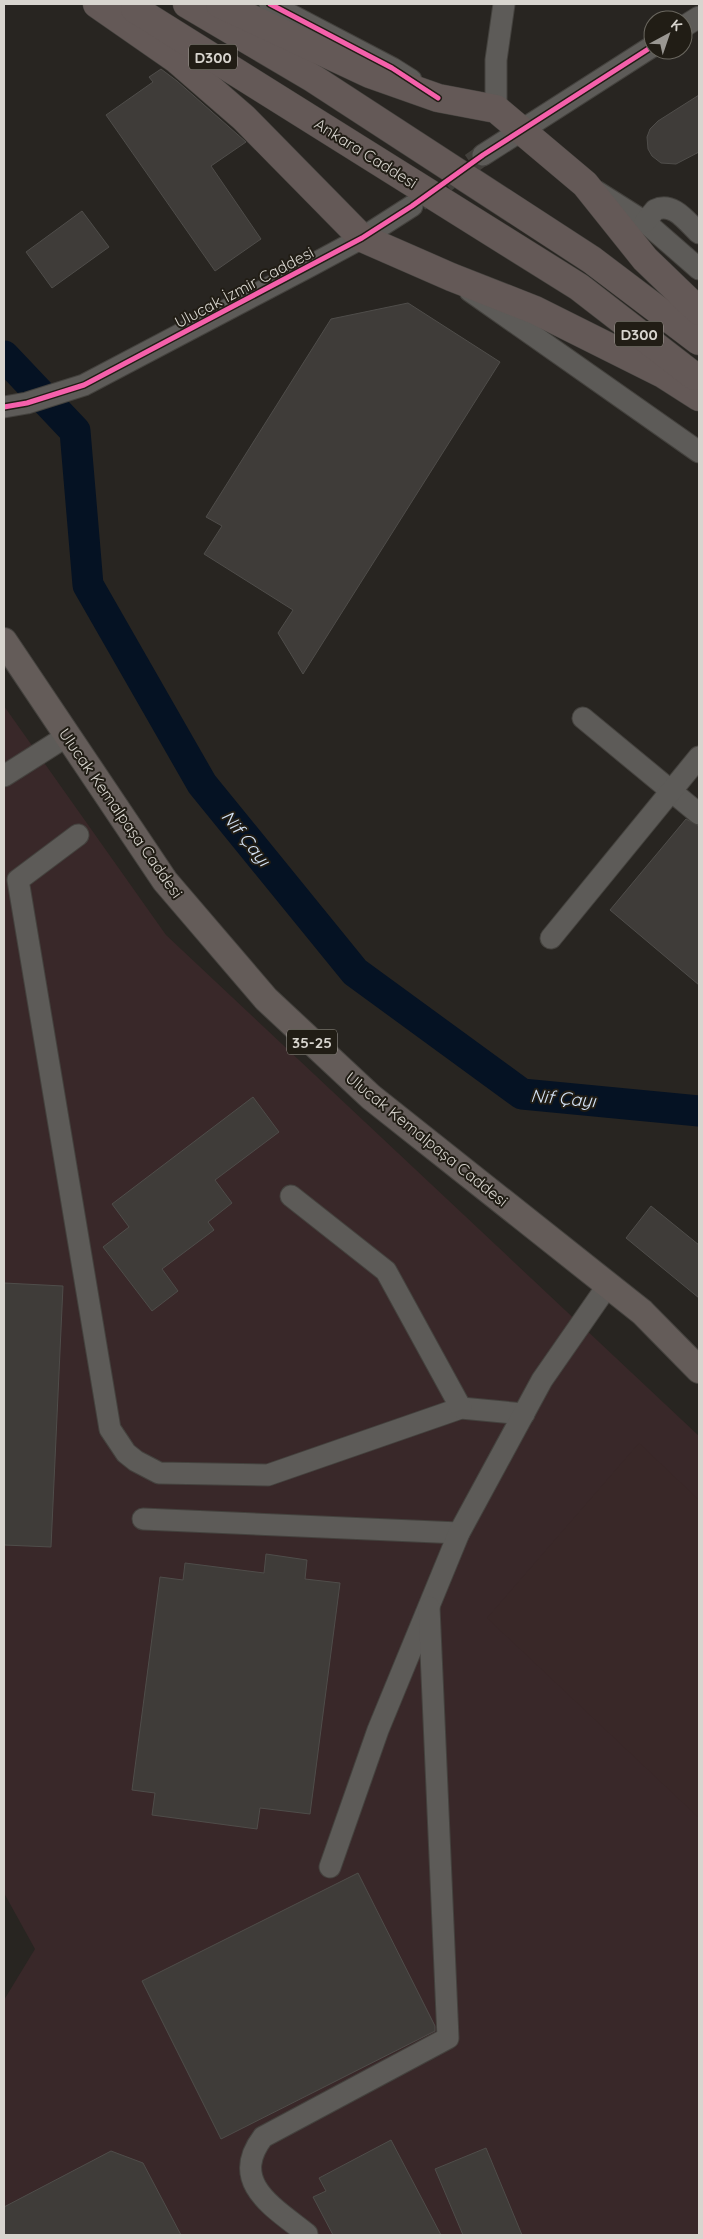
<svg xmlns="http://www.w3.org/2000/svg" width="703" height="2239" font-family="Quicksand,sans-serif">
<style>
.industrial{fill:#392829}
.education{fill:#392828}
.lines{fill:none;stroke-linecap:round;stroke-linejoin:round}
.river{stroke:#051223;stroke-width:31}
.building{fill:#3f3c39;stroke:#4f4d4a}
.minor-tunnel{stroke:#423f3b;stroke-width:21;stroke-dasharray:21 11;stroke-linecap:butt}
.minor-casing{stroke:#44423e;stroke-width:23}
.major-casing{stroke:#44423e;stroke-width:28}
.highway-casing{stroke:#44423e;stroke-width:29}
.minor{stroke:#5d5b58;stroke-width:21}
.major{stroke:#645c59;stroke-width:26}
.highway{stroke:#645957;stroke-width:28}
.cycleway-casing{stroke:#211d15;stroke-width:8}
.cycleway{stroke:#f560ab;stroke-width:5}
.labels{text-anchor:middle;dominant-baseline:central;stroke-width:4;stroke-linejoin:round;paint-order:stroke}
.shield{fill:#211d15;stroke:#a19e97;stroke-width:1}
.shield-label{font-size:15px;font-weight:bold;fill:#d8d5cf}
.street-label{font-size:16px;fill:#d8d5cf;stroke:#211d15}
.water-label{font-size:18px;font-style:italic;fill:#d5e4f7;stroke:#211d15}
</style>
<rect width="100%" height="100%" fill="#282521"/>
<polygon class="industrial" points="4,706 166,935 699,1436 699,2235 4,2235 4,2000 35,1949 4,1893"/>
<polygon class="education" points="639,1443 699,1500 699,1818 487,1618"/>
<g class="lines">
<polyline class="river" points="4,356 75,431 88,585 202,784 355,972 522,1094 699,1111"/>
</g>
<g class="building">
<polygon points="161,69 177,81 246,142 211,166 261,239 215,271 106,115 153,82 149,77"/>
<polygon points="699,95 699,152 676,164 661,163 652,156 648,149 647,137 650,129 658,121"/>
<polygon points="82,211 109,247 52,288 26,252"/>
<polygon points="408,303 500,362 303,674 278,633 293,610 204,554 222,526 206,517 331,319"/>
<polygon points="686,819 699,826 699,985 610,910"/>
<polygon points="253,1097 279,1132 215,1180 232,1203 208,1222 214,1230 162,1269 178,1291 152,1311 103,1247 129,1227 112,1204"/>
<polygon points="651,1206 699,1245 699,1298 626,1238"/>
<polygon points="4,1283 63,1286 51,1547 4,1545"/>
<polygon points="266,1554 307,1560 305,1579 340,1583 310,1814 260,1808 257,1829 152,1815 155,1793 132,1790 160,1577 183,1580 185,1563 264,1573"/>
<polygon points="358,1873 435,2026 435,2031 221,2139 142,1981"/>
<polygon points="391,2140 441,2235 333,2235 313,2197 326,2191 319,2178"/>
<polygon points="486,2148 522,2235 463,2235 435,2169"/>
<polygon points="111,2151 143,2163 181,2235 4,2235 4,2207"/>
</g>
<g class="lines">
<polyline class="minor-tunnel" points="419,201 483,155"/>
<defs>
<g id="minor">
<polyline points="270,4 392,68 411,80"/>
<polyline points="683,27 699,17"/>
<polyline points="496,109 496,60 504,4"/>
<polyline points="483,155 653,46"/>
<polyline points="596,191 645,222 699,269"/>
<path d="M645 222 655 210C673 201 687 222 699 233"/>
<polyline points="470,291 699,452"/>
<polyline points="4,407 27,403 84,385 310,266 362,238 412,206"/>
<polyline points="583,718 699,814"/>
<polyline points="4,776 67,736"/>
<polyline points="78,835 18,880 110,1429 126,1453 136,1461 159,1473 268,1475 461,1408 524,1414"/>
<polyline points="551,938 699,757"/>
<polyline points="291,1196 386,1271 461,1408"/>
<polyline points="143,1519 459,1533"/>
<polyline points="330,1867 378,1730 459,1533 542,1380 608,1285"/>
<path d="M307 2234C275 2208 228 2183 263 2137L448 2038 429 1607"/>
</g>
<polyline id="major" points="4,641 165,881 266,999 371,1097 642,1312 699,1370"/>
<g id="highway">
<polyline points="97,4 176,59 244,118 362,238 451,277 535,310 663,374 699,397"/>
<polyline points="187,4 314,79 592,260 699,341"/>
<polyline points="220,4 370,74 438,98 496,109 585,184 645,259 699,311"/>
<polyline points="135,9 579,287 694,376"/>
</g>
</defs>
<use href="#minor" class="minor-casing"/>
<use href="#major" class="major-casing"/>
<use href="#highway" class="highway-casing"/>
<use href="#minor" class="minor"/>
<use href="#major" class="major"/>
<use href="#highway" class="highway"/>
<defs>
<g id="cycleway">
<polyline points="270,4 392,68 438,98"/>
<polyline points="4,407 27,403 84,385 362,238 412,206 483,155 653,46"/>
</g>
</defs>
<use href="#cycleway" class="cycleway-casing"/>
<use href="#cycleway" class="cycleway"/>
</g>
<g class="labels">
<g class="shield">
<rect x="189" y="44.5" width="48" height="25" rx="4"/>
<rect x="615" y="321.5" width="48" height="25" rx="4"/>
<rect x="287" y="1029.5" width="50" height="25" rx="4"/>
</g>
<g class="shield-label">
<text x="213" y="57">D300</text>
<text x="639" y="334">D300</text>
<text x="312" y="1042">35-25</text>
</g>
<g class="street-label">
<text transform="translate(366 153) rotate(32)">Ankara Caddesi</text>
<text transform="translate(244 287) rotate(-28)">Ulucak İzmir Caddesi</text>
<text transform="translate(121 813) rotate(55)">Ulucak Kemalpaşa Caddesi</text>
<text transform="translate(427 1139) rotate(39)">Ulucak Kemalpaşa Caddesi</text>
</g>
<g class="water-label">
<text transform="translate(246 838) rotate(51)">Nif Çayı</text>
<text transform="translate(563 1098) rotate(5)">Nif Çayı</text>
</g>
</g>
<rect width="703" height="2239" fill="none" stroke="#d8d5cf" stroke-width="10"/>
<g transform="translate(668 35) rotate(40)"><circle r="24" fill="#211d15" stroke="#6a675f"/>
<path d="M0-4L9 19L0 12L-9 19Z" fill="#9a9792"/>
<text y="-8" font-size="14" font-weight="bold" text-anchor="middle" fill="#d8d5cf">K</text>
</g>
</svg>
